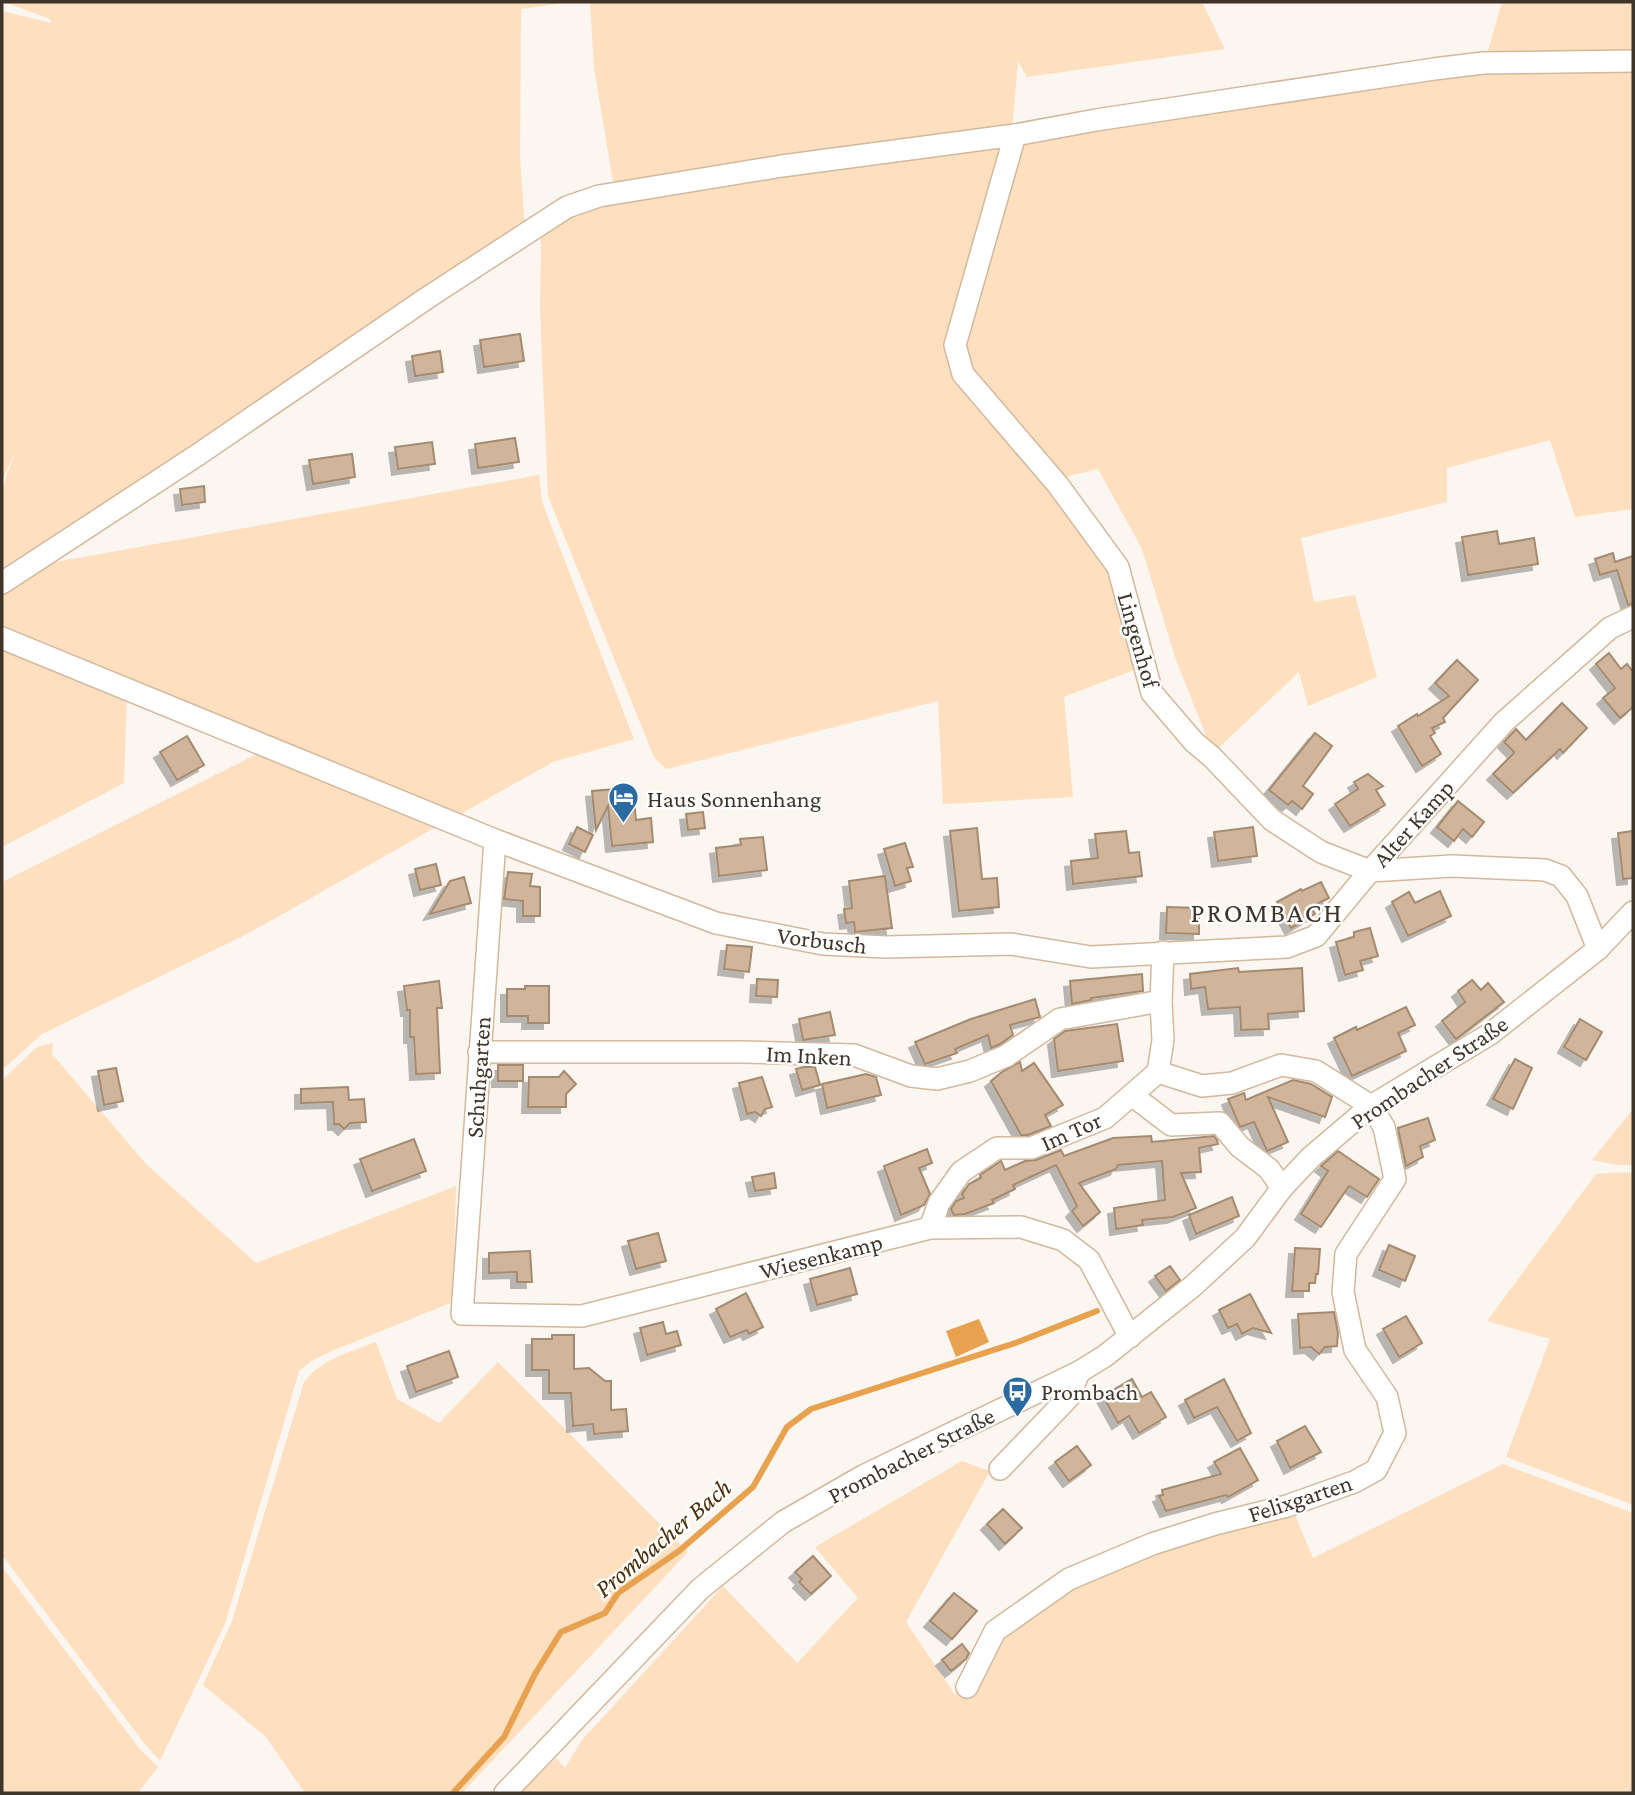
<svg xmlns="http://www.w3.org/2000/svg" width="1635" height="1795" font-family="'Crimson Pro',serif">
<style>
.green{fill:#fedfbf}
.water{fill:#e8a14f}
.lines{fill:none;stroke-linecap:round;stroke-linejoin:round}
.stream{stroke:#e8a14f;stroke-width:6}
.building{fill:#d0b59a;stroke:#a48a70;stroke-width:2;filter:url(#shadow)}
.minor-casing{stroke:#d2b89d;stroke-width:24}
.minor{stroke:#fff;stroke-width:21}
.labels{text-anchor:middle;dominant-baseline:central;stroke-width:5;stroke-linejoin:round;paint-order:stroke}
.street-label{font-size:24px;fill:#40352a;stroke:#fff}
.poi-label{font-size:24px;fill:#40352a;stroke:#fff;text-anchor:start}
.water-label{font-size:26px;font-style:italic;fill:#4b2f0b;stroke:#fff}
.quarter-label{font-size:28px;letter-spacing:2px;fill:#40352a;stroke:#fff}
</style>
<defs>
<filter id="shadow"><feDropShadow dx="-6" dy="6" stdDeviation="0" flood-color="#0004"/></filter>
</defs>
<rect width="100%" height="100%" fill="#fbf6f0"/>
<g class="green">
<polygon points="5,2 570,2 521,9 520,158 525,229 2,573 2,489 15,452 2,481 2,11 51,23 50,19"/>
<polygon points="590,2 1202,2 1225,49 1027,77 1018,61 1012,131 614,187 594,68"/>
<polygon points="1502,2 1633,2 1633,57 1492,59 1488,51"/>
<polygon points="1633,67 1633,509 1575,517 1550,440 1447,468 1447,502 1301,538 1314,602 1355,595 1377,677 1308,706 1299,672 1213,753 1176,660 1142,549 1098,469 1061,478 967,373 960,343 1020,141 1436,73"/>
<polygon points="999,145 1003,152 952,347 1115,571 1139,668 1064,697 1073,797 943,804 938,701 666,769 654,757 548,496 540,311 541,233 589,202"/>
<polygon points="539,475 542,502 634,739 553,762 457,816 2,630 2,587 39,565"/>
<polygon points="2,647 127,695 124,783 2,847"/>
<polygon points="265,750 445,822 249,933 42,1034 2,1070 2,882"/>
<polygon points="53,1043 52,1054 146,1164 256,1263 456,1186 453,1302 334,1350 311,1361 299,1371 225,1624 160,1761 144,1743 2,1555 2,1080 37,1047"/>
<polygon points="1633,1109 1633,1165 1617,1165 1592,1160"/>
<polygon points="1633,1172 1633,1505 1506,1457 1550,1339 1487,1321 1596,1174"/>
<path d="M376 1342 397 1399 439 1423 498 1362 688 1552 462 1793H305L265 1736 203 1685 232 1621 304 1382C323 1358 348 1353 376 1342Z"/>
<polygon points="962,1461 990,1471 906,1622 955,1695 1004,1631 1075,1586 1111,1566 1293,1510 1313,1558 1503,1464 1633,1513 1633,1793 520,1793 556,1758 565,1768 582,1740 723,1586 797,1663 858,1598 815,1547"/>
<polygon points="2,1567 139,1748 158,1767 138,1793 2,1793"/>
</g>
<polygon class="water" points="979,1319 989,1342 956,1357 946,1331"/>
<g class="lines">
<polyline class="stream" points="453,1793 504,1737 535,1674 561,1632 605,1613 618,1593 679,1551 753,1487 787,1427 811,1409 1018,1342 1097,1311"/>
</g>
<g class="building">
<polygon points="520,334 524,361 484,367 480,340"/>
<polygon points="440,351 443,372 415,376 412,356"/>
<polygon points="515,438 519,462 478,468 475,444"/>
<polygon points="432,442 435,464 398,469 395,447"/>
<polygon points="352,454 355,477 313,484 309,460"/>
<polygon points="204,486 205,502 182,505 180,489"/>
<polygon points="1497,531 1499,544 1534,538 1538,564 1468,575 1462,537"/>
<polygon points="1613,553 1615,562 1633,556 1633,604 1628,605 1617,570 1600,575 1595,559"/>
<polygon points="1609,653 1621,669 1627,664 1633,672 1633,707 1620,718 1603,698 1615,688 1596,664"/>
<polygon points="1457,660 1478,680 1443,718 1445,722 1432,728 1435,733 1430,736 1441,754 1422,766 1398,726 1417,714 1418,716 1449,696 1435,683"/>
<polygon points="1562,703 1587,728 1563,753 1560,749 1513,793 1493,774 1513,754 1514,752 1504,742 1516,729 1526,740"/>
<polygon points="1315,733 1332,746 1303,786 1313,794 1302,809 1292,801 1288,805 1269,790"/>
<polygon points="187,736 204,765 177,780 160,752"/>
<polygon points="1368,774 1383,786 1376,790 1385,805 1350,826 1335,804 1358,789 1354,782"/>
<polygon points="617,789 612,798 626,797 626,801 634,801 636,820 651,818 653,842 612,846 608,806 596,830 592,791"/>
<polygon points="1458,801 1484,822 1472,837 1463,829 1454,841 1437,827"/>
<polygon points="703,812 705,828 688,830 686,814"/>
<polygon points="577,827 593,835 585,852 569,844"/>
<polygon points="1253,827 1257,856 1218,861 1214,832"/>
<polygon points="977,828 982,879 997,878 999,907 959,911 950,831"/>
<polygon points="1126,831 1129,853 1139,852 1142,876 1073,884 1071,861 1098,858 1095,834"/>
<polygon points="1633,831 1633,878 1623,879 1618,833"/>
<polygon points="763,837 767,870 719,876 716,848 741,845 740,839"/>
<polygon points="905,843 913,867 907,868 911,881 895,886 884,849"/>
<polygon points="436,864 441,885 420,890 415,869"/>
<polygon points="508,872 532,874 530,886 540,887 540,916 523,916 523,901 504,899"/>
<polygon points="885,876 892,928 855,932 854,922 846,923 844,909 852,908 849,881"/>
<polygon points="464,877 471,903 430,914 450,881"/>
<polygon points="1321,882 1329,898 1311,907 1315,914 1291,928 1277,902 1301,889 1302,891"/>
<polygon points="1440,891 1451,916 1408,936 1392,902 1409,892 1415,903"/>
<polygon points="1167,907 1199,908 1199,934 1166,933"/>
<polygon points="1370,928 1378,956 1360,961 1363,970 1345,975 1336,942 1354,937 1354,932"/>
<polygon points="727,945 752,947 749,972 724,969"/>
<polygon points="1238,968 1239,972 1302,968 1304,1011 1268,1014 1269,1029 1241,1030 1240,1007 1208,1009 1205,987 1191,989 1190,974"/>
<polygon points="1142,974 1143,991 1091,998 1091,1000 1072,1004 1070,981"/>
<polygon points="757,979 778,980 777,997 756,996"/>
<polygon points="1472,980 1481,990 1488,983 1504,1002 1456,1039 1442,1021 1465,1002 1458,991"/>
<polygon points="439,981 442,1008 437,1008 440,1073 416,1074 414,1037 410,1037 410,1010 407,1010 404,986"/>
<polygon points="525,986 549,986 549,1023 528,1023 528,1016 507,1016 507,989 525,989"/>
<polygon points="1035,999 1040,1017 1010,1025 1013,1035 1000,1044 991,1048 988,1035 955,1049 957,1053 925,1064 915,1042 971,1019"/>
<polygon points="1406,1007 1415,1025 1398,1033 1406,1051 1352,1076 1334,1038 1356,1027 1357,1030"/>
<polygon points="830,1012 835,1035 803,1040 799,1019"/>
<polygon points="1580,1019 1602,1032 1586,1060 1564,1047"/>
<polygon points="1117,1024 1123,1061 1058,1071 1054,1039 1065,1031"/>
<polygon points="1515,1059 1532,1068 1513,1109 1493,1099"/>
<polygon points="1020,1062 1022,1071 1034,1063 1063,1105 1045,1115 1051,1126 1028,1135 1021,1135 991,1081 1002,1072"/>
<rect x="498" y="1065" width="25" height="16"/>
<polygon points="804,1067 815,1067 820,1085 802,1090 796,1069"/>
<polygon points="116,1068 123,1101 104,1105 98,1071"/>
<polygon points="564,1071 576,1084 566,1094 566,1107 528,1107 529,1077 559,1077"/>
<polygon points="866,1074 876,1077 881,1095 827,1108 822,1084"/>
<polygon points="762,1077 772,1107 765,1109 761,1116 755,1112 747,1114 739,1083"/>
<polygon points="1293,1080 1311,1084 1332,1097 1325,1117 1268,1097 1288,1142 1267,1151 1254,1122 1240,1127 1228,1099 1244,1093 1246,1100"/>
<polygon points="348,1087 349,1100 364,1099 366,1122 350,1123 344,1129 339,1124 334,1124 333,1102 301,1103 301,1089"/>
<polygon points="1428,1118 1435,1140 1420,1146 1423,1157 1406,1166 1398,1128"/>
<polygon points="1151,1136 1152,1142 1214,1136 1217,1140 1218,1144 1199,1148 1201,1172 1181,1173 1196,1208 1173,1217 1142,1220 1143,1225 1116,1229 1114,1208 1165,1200 1162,1161 1118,1165 1116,1169 1079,1183 1100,1212 1083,1226 1072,1211 1077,1206 1056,1165 1013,1185 1015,1189 992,1200 994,1203 965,1214 954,1215 951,1209 956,1201 964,1198 962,1194 969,1184 981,1178 980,1175 1001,1161 1005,1170 1025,1161 1036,1160 1061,1150 1064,1156 1113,1138"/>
<polygon points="414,1139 426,1171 372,1191 360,1159"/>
<polygon points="927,1149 932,1163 919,1168 930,1194 924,1205 901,1215 884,1166"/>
<polygon points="1338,1151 1379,1179 1367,1197 1349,1186 1321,1227 1301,1214 1328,1171 1321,1166"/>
<polygon points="774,1173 776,1188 755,1191 752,1177"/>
<polygon points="1232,1197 1239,1216 1196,1234 1189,1215"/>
<polygon points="658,1233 666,1261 636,1269 628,1241"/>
<polygon points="1389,1245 1415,1256 1405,1281 1379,1270"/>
<polygon points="1295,1248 1320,1249 1318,1274 1316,1274 1315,1283 1309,1283 1309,1291 1292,1291"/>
<polygon points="530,1251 532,1282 517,1282 517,1272 489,1273 489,1253"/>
<polygon points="1170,1266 1180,1280 1166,1291 1155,1276"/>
<polygon points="850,1268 857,1294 817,1305 810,1279"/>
<polygon points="746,1293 763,1327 749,1334 747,1330 730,1337 716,1309"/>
<polygon points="1250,1294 1271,1333 1253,1328 1242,1334 1237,1324 1228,1328 1219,1310"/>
<polygon points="1334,1312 1338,1333 1337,1346 1325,1347 1319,1354 1311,1347 1300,1348 1298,1314"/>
<polygon points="1406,1316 1422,1343 1399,1357 1383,1329"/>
<polygon points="663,1322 666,1334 677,1331 681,1345 647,1355 640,1328"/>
<polygon points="552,1335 574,1335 574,1369 589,1368 605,1381 611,1381 611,1410 626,1409 628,1431 594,1434 593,1424 573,1426 571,1393 549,1393 549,1370 532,1370 532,1339 552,1339"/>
<polygon points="449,1351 458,1377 416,1392 407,1366"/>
<polygon points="1132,1379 1142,1397 1151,1392 1166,1417 1139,1433 1129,1416 1118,1423 1103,1396"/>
<polygon points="1224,1379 1251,1433 1237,1441 1217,1407 1194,1418 1185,1400"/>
<polygon points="1305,1426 1321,1452 1290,1468 1277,1441"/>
<polygon points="1077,1446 1091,1465 1069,1481 1055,1462"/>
<polygon points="1240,1448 1258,1480 1228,1497 1226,1495 1166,1511 1159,1496 1163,1495 1162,1490 1221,1474 1214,1462"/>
<polygon points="1003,1509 1022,1528 1005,1544 987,1524"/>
<polygon points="813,1556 831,1576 811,1594 799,1582 802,1579 795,1572"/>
<polygon points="954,1593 977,1611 952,1639 930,1621"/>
<polygon points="962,1644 969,1653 966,1659 951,1671 942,1660"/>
</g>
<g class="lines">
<defs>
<g id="minor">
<polyline points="1015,135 955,345 963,374 1058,485 1118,567 1152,693 1194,742 1212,757 1272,820 1321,852 1370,871 1452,866 1545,870 1561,876 1577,896 1598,949"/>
<polyline points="2,583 199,454 427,298 567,207 599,196 782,166 1015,135 1096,120 1434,69 1483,63 1633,61"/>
<polyline points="2,638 495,840 716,923 823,944 886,947 1011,944 1091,957 1287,947 1316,936 1370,871 1504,722 1610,628 1633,617"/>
<polyline points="495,840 462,1314 582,1316 930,1228 1021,1227 1063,1240 1089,1260 1130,1337"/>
<polyline points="479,1052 742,1052 854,1055 911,1076 937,1079 970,1071 1006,1056 1060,1019 1161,1001"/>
<polyline points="1133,1096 1171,1125 1220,1123 1240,1147 1269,1169 1282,1188"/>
<polyline points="930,1228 939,1203 961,1172 997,1148 1031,1148 1105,1118 1158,1072 1163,1040 1161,1001 1163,952"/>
<polyline points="1000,1469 1069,1397 1079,1372"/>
<polyline points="967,1687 995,1631 1069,1579 1152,1544 1215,1524 1287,1506 1354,1482 1376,1470 1395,1433 1387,1397 1355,1350 1343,1292 1346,1254 1395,1179 1384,1127 1371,1106 1316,1071 1281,1065 1232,1083 1202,1086 1158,1072"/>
<polyline points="505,1793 700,1589 783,1522 863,1476 1079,1372 1105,1356 1193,1286 1245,1238 1282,1188 1310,1158 1371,1106 1490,1034 1598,949 1633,912"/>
</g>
</defs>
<use href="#minor" class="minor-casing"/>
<use href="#minor" class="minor"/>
</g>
<defs>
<symbol id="hotel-pin" viewBox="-11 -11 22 30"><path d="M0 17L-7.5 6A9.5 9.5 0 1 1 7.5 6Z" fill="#2b6ba1" stroke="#fff"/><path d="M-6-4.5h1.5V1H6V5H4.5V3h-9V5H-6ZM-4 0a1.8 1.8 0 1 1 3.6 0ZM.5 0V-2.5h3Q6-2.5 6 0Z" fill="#fff"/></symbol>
<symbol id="bus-pin" viewBox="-11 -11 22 30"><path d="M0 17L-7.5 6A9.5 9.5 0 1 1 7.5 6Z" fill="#2b6ba1" stroke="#fff"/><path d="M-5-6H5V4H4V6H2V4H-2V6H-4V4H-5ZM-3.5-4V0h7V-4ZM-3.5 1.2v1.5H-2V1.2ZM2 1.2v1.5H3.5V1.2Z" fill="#fff"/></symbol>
</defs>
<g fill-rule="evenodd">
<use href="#hotel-pin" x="606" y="780" width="35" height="47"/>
<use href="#bus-pin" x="1000" y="1374" width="35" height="47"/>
</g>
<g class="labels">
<g class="street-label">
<text transform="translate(1139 640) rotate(74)">Lingenhof</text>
<text transform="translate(1413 823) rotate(-48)">Alter Kamp</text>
<text transform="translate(822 940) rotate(7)">Vorbusch</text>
<text transform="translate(809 1055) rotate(3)">Im Inken</text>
<text transform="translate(1429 1072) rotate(-34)">Prombacher Straße</text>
<text transform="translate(478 1077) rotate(-86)">Schuhgarten</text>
<text transform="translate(1071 1131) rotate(-24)">Im Tor</text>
<text transform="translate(821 1256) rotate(-14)">Wiesenkamp</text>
<text transform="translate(911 1455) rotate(-27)">Prombacher Straße</text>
<text transform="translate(1300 1498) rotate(-18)">Felixgarten</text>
</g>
<g class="poi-label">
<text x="647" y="798">Haus Sonnenhang</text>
<text x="1041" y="1391">Prombach</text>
</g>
<g class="water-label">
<text transform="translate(663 1538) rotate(-40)">Prombacher Bach</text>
</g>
<g class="quarter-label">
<text x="1267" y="912">PROMBACH</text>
</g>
</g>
<rect width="1635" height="1795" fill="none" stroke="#40352a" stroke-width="7"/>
</svg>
